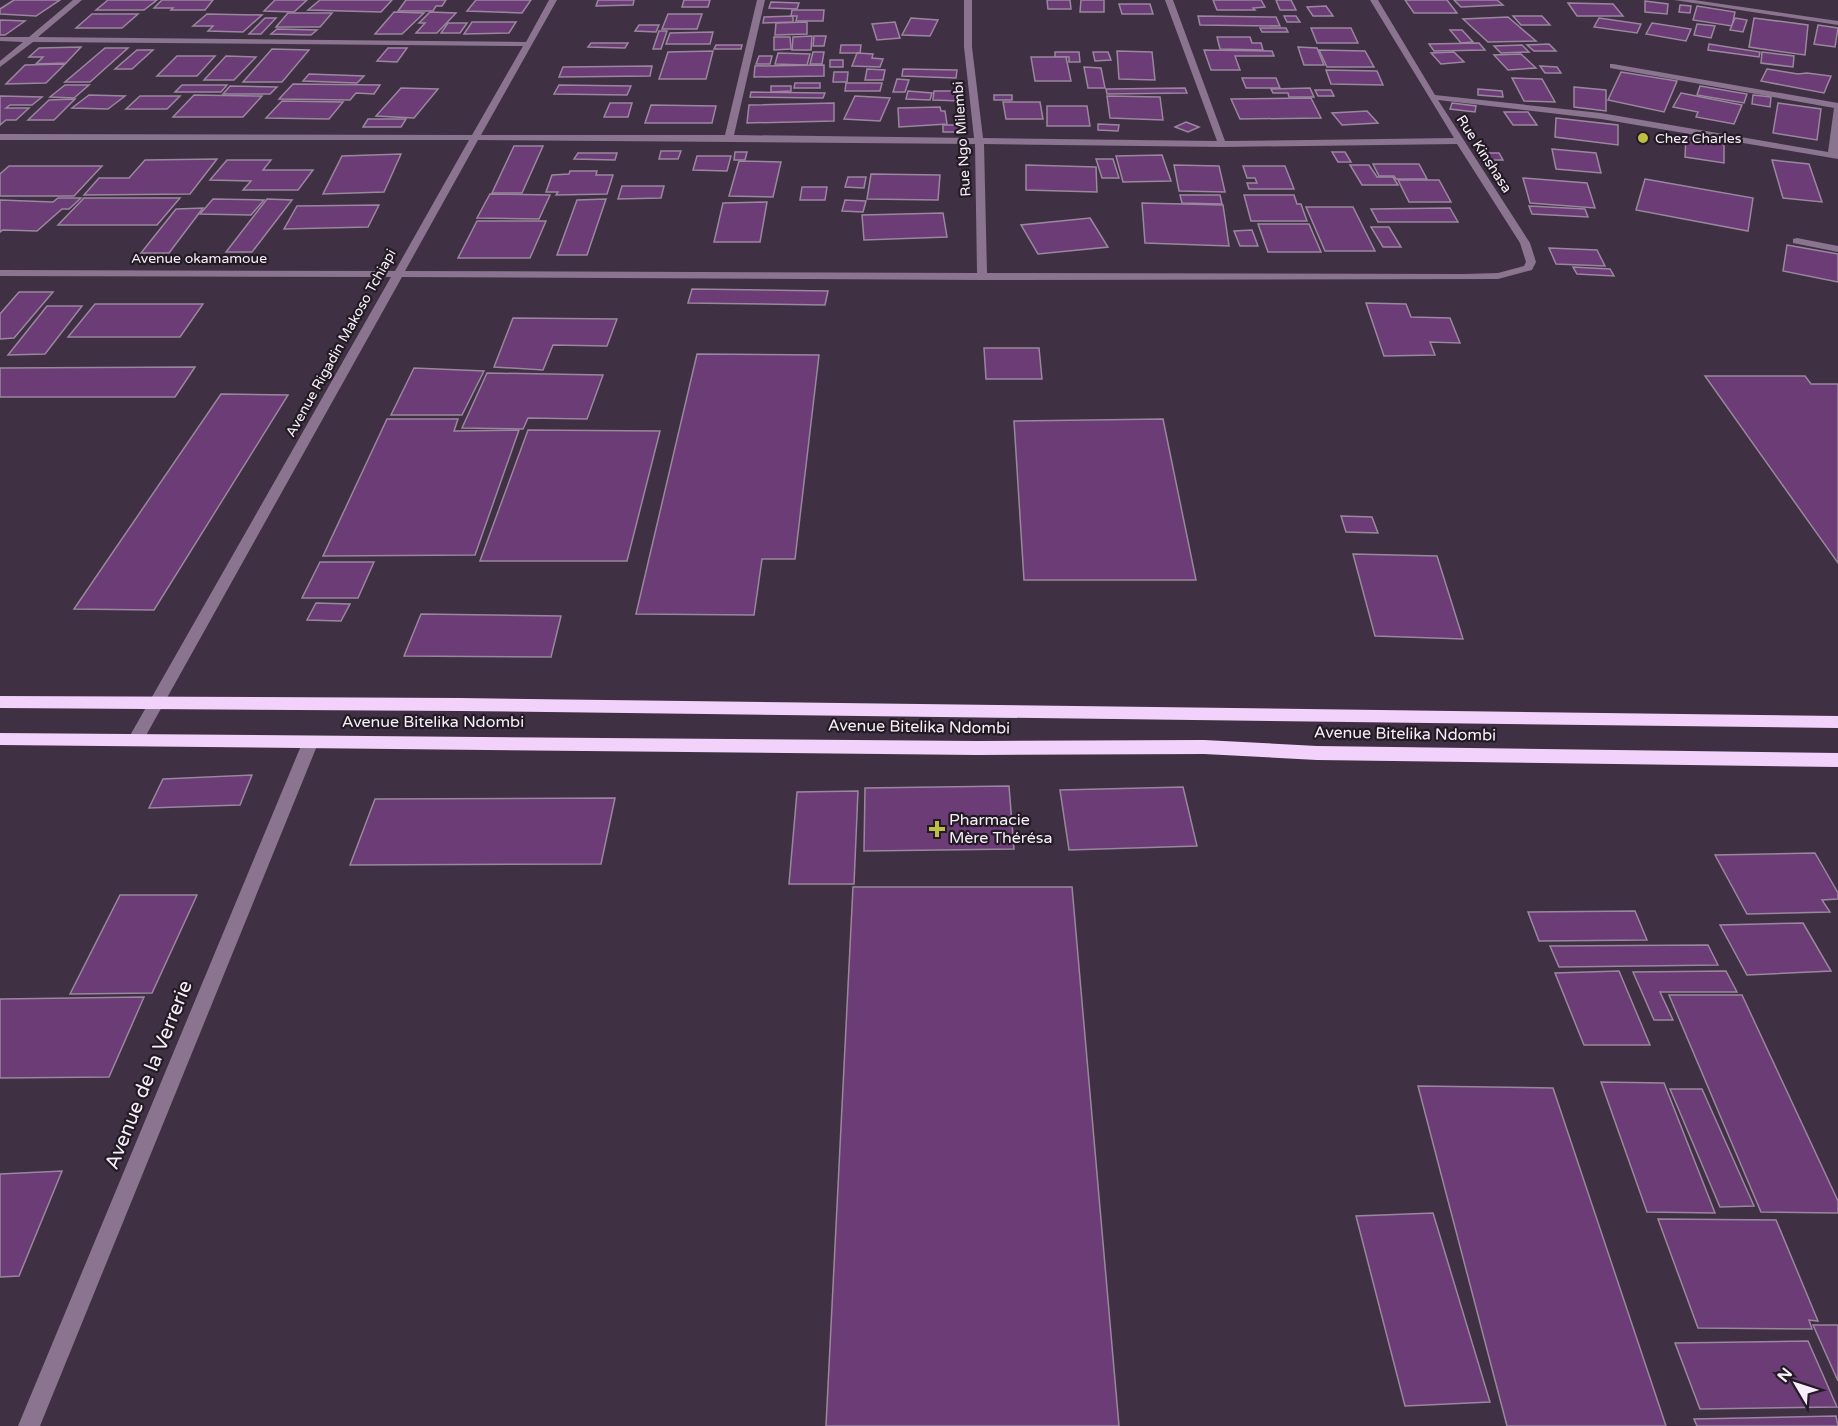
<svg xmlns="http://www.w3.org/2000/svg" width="1838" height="1426" font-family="'Varela Round',sans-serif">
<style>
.building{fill:#6b3c76;stroke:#9a879e;stroke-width:1.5}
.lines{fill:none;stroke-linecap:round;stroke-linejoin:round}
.minor{fill:#8a748f;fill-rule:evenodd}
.highway{fill:#f2d2fa;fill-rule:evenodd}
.poi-dot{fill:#bebf42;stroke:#221b24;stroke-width:2}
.labels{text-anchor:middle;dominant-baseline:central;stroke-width:4.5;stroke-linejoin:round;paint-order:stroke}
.far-poi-label{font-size:14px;fill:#f8eefa;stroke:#221b24;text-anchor:start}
.far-street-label{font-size:14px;fill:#f8eefa;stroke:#221b24}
.street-label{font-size:16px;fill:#f8eefa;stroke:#221b24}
.poi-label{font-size:16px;fill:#f8eefa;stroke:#221b24;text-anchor:start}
.near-street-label{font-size:20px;fill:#f8eefa;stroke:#221b24}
</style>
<rect width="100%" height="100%" fill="#403044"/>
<g class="building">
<polygon points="14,0 60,0 36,16 0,14 0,9"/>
<polygon points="108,0 157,0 144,10 96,10"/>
<polygon points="162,0 213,0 205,10 171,10 173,8 154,8"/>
<polygon points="275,0 307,0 294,12 264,11"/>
<polygon points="320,0 392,0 381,12 308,10"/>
<polygon points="406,0 446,0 442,6 436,6 433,11 398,11"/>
<polygon points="476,0 531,0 522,13 467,11"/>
<polygon points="598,0 634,0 633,5 596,6"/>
<polygon points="684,0 710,0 708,7 682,7"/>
<polygon points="1047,0 1070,0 1071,9 1048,9"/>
<polygon points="1081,0 1104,0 1104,12 1080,12"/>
<polygon points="1213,0 1261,0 1265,7 1253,8 1255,10 1217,10"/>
<polygon points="1276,0 1291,0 1296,10 1280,10"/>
<polygon points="1405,0 1447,0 1457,13 1414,13"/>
<polygon points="1454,0 1497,0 1503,5 1461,7"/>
<polygon points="1645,1 1668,4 1667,14 1645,12"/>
<polygon points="771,2 799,3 797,9 769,8"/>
<polygon points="1568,3 1613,4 1623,16 1577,16"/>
<polygon points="1119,4 1150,4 1153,14 1122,14"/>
<polygon points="1680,5 1691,6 1690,13 1679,12"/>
<polygon points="1326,6 1333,16 1313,16 1307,7"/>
<polygon points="1697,6 1735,12 1732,26 1693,20"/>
<polygon points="792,10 824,10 823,21 796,21 797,16 791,16"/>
<polygon points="394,12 424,13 402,34 375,34"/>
<polygon points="430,12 456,13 437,33 416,33 425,23 419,23"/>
<polygon points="288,13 332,13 320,27 276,27"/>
<polygon points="92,14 138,14 122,28 76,28"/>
<polygon points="207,14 262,15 243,32 208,31 213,26 193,26"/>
<polygon points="668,14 702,14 697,29 662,29"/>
<polygon points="793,16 793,22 763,23 764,17"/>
<polygon points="1198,16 1276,17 1280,26 1200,25"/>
<polygon points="1284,16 1296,16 1300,22 1287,22"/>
<polygon points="1513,16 1542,16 1550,25 1521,25"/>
<polygon points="1508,17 1536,41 1488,42 1463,19"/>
<polygon points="265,18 276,18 261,34 249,34"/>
<polygon points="911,18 938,20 930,36 902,35"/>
<polygon points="1599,18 1641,24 1637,33 1594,27"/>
<polygon points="1735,18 1747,20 1743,32 1730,30"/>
<polygon points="1754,18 1808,25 1805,55 1749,47"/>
<polygon points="0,20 25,21 5,35 0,35"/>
<polygon points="472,22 516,22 509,33 464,34"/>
<polygon points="807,22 807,34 775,35 776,23"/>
<polygon points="895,22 900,38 877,40 872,24"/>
<polygon points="448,23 467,23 460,33 441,33"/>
<polygon points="1652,23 1691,29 1686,41 1646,34"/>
<polygon points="1697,24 1715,26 1711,38 1694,35"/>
<polygon points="639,25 659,25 656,32 635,31"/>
<polygon points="1818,25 1838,28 1835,47 1814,44"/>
<polygon points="1260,28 1286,28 1288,32 1262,32"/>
<polygon points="1311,28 1351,28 1358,43 1317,43"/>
<polygon points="277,29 317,30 311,35 271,34"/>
<polygon points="1450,30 1462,30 1473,42 1461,43"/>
<polygon points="659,31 667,31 661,49 653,49"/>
<polygon points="713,32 710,44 666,44 670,33"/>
<polygon points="812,36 811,50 792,50 793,37"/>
<polygon points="814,36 826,36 824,46 813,46"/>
<polygon points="774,37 790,37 791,49 774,50"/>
<polygon points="1217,37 1250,37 1252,43 1261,43 1263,50 1220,49"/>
<polygon points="591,43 628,43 625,48 588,47"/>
<polygon points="1479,43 1485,50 1434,51 1429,44"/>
<polygon points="1549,44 1556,51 1534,51 1527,45"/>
<polygon points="1709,44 1760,52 1759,57 1708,50"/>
<polygon points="716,45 742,45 741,49 714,49"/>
<polygon points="841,45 861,45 860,53 840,53"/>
<polygon points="1522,45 1529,52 1501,53 1494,46"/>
<polygon points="81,47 66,63 36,64 43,57 29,57 39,48"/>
<polygon points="1298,47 1317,48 1324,65 1304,65"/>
<polygon points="105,48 128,48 90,82 65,82"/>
<polygon points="388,48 407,48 397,62 377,61"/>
<polygon points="272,49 309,50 282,82 243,82"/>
<polygon points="137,50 153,50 132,69 115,69"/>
<polygon points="1204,50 1272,51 1274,56 1235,56 1240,70 1211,70"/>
<polygon points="1319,50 1365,51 1374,67 1327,67"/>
<polygon points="713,51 706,79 659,79 668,52"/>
<polygon points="1117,51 1152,52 1155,80 1119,79"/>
<polygon points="813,52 824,52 822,64 810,64"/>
<polygon points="1055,52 1079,52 1080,62 1069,62 1069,57 1055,57"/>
<polygon points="1093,52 1108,52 1111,60 1095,61"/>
<polygon points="1454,52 1464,62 1441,64 1431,53"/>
<polygon points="1762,52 1794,56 1793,67 1761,63"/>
<polygon points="778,53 810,54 807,65 775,64"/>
<polygon points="857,53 873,54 872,58 883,59 880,67 852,66"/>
<polygon points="1521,54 1536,68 1508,70 1494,55"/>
<polygon points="177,56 215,56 197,76 157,76"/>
<polygon points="226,56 256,57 234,80 204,80"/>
<polygon points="759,56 772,56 770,64 756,64"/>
<polygon points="1031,57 1066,57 1071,81 1035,81"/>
<rect x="830" y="60" width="13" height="7"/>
<polygon points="65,64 46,83 6,84 25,65"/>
<polygon points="824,65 824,76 754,77 755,66"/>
<polygon points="652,66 650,76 559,77 563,67"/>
<polygon points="1540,66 1557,67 1561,73 1545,73"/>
<polygon points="1084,67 1101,68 1105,88 1088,88"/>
<polygon points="867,69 885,70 883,80 865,80"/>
<polygon points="903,69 957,70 956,78 902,76"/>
<polygon points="1767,69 1798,74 1807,73 1831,76 1824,93 1761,81"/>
<polygon points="1326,70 1377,71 1383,85 1331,84"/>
<polygon points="834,72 848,72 847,82 833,82"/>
<polygon points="1621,72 1677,81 1664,112 1608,100"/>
<polygon points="309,74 364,76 357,83 303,81"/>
<polygon points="1242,78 1276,78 1280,88 1246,88"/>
<polygon points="1512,78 1542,79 1555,102 1524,101"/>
<polygon points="897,79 909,80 905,92 893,92"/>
<polygon points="795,83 820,83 820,88 794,88"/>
<polygon points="846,83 882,83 880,91 845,91"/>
<polygon points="293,84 380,85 374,94 356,93 350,100 279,99"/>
<polygon points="65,85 89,85 74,98 50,97"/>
<polygon points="182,85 227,85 221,92 175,92"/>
<polygon points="559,85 631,86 627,95 554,94"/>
<polygon points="230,86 277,87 270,94 223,94"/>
<polygon points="771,86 791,86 791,91 771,92"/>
<polygon points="1700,86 1747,94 1744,103 1697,95"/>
<polygon points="1574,87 1606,90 1606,111 1574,107"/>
<polygon points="401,88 438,89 414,118 376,116"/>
<polygon points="1185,88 1187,93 1107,94 1106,89"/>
<polygon points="1310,88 1314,97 1289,97 1288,93 1273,93 1271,89"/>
<polygon points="1478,89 1502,91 1503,97 1478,95"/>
<polygon points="1315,90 1331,90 1334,96 1318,96"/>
<polygon points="908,91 932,93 930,100 906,99"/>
<polygon points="934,91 962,91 961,101 933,100"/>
<polygon points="751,92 825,93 823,98 750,97"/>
<polygon points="1681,93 1742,105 1734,124 1696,117 1698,112 1673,107"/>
<polygon points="89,95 125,96 108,109 72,108"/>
<polygon points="194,95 262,96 243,117 173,117"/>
<rect x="994" y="95" width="18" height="5"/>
<polygon points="1753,95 1771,97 1770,107 1752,104"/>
<polygon points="0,96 42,97 32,105 10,105 6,108 29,108 16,120 6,120 0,125"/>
<polygon points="140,96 180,96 167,109 126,109"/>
<polygon points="855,96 890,98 880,121 844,119"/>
<polygon points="1107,96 1160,97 1163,120 1110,118"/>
<polygon points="1311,98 1321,118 1240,119 1231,99"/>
<polygon points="75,99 54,120 28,120 49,100"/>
<polygon points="282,101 343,102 329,119 266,118"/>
<polygon points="1003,102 1040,102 1043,119 1006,119"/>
<polygon points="610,103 632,103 628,117 604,117"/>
<polygon points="834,103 834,121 747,123 749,105"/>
<polygon points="1452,103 1476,106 1475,112 1450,109"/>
<polygon points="1778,103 1821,109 1817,140 1773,133"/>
<polygon points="651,105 716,106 712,123 645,123"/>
<polygon points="1047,106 1087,106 1090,126 1047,126"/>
<polygon points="940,107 941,111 945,111 947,124 899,127 898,108"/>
<polygon points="1367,111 1378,123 1342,125 1332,113"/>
<polygon points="1504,112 1528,112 1537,125 1513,125"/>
<polygon points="1556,118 1618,125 1618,145 1555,137"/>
<polygon points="368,119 406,119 401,127 363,127"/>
<polygon points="1186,122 1199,127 1188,132 1175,127"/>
<polygon points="1098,124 1119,125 1118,131 1098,130"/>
<polygon points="943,125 958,125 959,132 943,132"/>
<polygon points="1686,137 1724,143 1724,163 1685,157"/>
<polygon points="514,146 543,146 522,193 492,193"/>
<polygon points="1552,149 1596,153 1601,173 1556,169"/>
<polygon points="661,151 681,151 678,159 659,159"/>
<polygon points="735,152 747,152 745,160 734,160"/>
<polygon points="1332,152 1345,152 1351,162 1338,162"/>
<polygon points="578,153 617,153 615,160 574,159"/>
<polygon points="1480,153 1499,153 1503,160 1484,160"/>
<polygon points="401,154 384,192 323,194 342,156"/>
<polygon points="1162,155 1171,181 1123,182 1116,156"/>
<polygon points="697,156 731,156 727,171 693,170"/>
<polygon points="217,159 190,194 84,195 99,178 129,178 145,160"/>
<polygon points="1096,159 1113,159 1119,178 1102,178"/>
<polygon points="227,160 271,160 263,170 313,170 298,190 243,190 251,181 210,180"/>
<polygon points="1772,160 1809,164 1822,202 1783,198"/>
<polygon points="739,161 781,162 773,197 729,196"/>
<polygon points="1373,164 1419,164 1427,179 1396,179 1394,176 1379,176"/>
<polygon points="1026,165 1096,167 1097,192 1026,190"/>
<polygon points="1174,165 1219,166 1225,192 1179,191"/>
<polygon points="1350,165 1369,165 1377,177 1393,177 1398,185 1362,185"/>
<polygon points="9,166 102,166 74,196 0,196 0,174"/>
<polygon points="1243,166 1285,166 1294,189 1249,189 1247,183 1257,183 1255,178 1247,178"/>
<polygon points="570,171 597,171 596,175 613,175 607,194 556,195 558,192 546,192 552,175 569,174"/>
<polygon points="871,174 940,175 938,200 867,199"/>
<polygon points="848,177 866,177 864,188 845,187"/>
<polygon points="1523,178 1587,183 1595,208 1530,203"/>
<polygon points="1645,179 1753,198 1748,231 1636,210"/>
<polygon points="1398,180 1439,180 1451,202 1409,202"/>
<polygon points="622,186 664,186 661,198 618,199"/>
<polygon points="802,187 827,187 825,200 800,200"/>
<polygon points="490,194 550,195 539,219 477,218"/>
<polygon points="1180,195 1220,195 1222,204 1182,203"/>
<polygon points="1244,195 1294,195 1297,204 1301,204 1307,221 1251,221"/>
<polygon points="58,198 81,198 69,209 62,209 37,231 3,230 0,232 0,200 53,202"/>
<polygon points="84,198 180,198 157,225 58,225"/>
<polygon points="213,199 264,200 251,215 200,214"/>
<polygon points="267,199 292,200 252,252 226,252"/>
<polygon points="606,199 587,255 557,255 577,200"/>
<polygon points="845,200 866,201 863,212 842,211"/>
<polygon points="767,202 760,242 714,242 723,203"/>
<polygon points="1142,203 1223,205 1229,246 1145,243"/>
<polygon points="379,205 368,227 284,229 297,206"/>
<polygon points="1529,206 1585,209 1588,217 1532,214"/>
<polygon points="1306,207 1353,207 1375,251 1325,251"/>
<polygon points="203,208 169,253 141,253 176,209"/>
<polygon points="1450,208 1458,222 1378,222 1371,209"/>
<polygon points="943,213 947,237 864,240 862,215"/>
<polygon points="1090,218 1108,247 1038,254 1021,225"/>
<polygon points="477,221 546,221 530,258 458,258"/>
<polygon points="1258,224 1309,224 1321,252 1268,252"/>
<polygon points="1371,227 1389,227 1401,247 1383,247"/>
<polygon points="1252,230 1258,246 1240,246 1234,231"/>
<polygon points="1787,245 1838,254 1838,282 1783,271"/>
<polygon points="1549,248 1597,250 1605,266 1556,264"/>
<polygon points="1573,267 1610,269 1614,276 1577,274"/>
<polygon points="692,289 828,291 825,305 688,303"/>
<polygon points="19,292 53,292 14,338 0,339 0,314"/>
<polygon points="1366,303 1406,304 1411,317 1450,318 1460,343 1430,342 1435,355 1384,356"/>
<polygon points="95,304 203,304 180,337 68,337"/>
<polygon points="47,306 82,306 45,354 8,355"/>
<polygon points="513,318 617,319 607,346 553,345 543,370 494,367"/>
<polygon points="984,348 1039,348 1042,379 986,379"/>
<polygon points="697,354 819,355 795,559 762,559 754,615 636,614"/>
<polygon points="195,367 175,397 0,397 0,368"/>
<polygon points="414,368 484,371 462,415 391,415"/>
<polygon points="487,373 603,375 587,419 528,418 523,429 462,428"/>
<polygon points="1705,376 1805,376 1811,384 1838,384 1838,563"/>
<polygon points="221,394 288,395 154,610 74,609"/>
<polygon points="387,419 458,419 454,431 519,430 475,555 323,556"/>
<polygon points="1163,419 1196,580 1024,580 1014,421"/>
<polygon points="528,430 660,431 627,561 480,561"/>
<polygon points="1341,516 1372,517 1378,533 1346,532"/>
<polygon points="1353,554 1437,556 1463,639 1375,636"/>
<polygon points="320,562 374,562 358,598 302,598"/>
<polygon points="316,603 350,604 341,621 307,620"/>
<polygon points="421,614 561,616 551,657 404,656"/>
<polygon points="252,775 240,805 149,808 163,779"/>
<polygon points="1009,786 1014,849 864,851 865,788"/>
<polygon points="1183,787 1197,846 1069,850 1060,790"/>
<polygon points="858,791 854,884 789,884 797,792"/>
<polygon points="615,798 601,864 350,865 375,799"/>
<polygon points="1815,853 1838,893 1838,899 1822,900 1830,912 1747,914 1715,855"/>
<polygon points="853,887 1072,887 1119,1426 826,1426"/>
<polygon points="120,895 197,895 152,993 70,994"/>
<polygon points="1635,911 1647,940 1539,941 1528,912"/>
<polygon points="1803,923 1831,971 1747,975 1720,925"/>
<polygon points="1708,945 1718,965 1559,967 1550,946"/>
<polygon points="1619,971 1650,1045 1584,1045 1555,973"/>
<polygon points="1726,971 1737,992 1660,992 1673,1020 1654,1020 1633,972"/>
<polygon points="1669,995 1742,995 1838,1201 1838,1213 1761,1212"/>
<polygon points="144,997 109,1077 0,1078 0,999"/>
<polygon points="1601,1082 1664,1083 1715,1213 1647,1212"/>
<polygon points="1418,1086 1553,1088 1666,1426 1507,1426"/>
<polygon points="1670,1089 1702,1089 1754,1206 1720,1207"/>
<polygon points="62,1171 19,1276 0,1277 0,1174"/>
<polygon points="1433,1213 1490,1402 1405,1406 1356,1216"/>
<polygon points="1658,1219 1776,1220 1818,1321 1809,1320 1812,1329 1698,1328"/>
<polygon points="1813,1325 1838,1325 1838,1381"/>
<polygon points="1808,1341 1837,1407 1700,1409 1675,1343"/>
<polygon points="1836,1416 1838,1426 1697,1426 1694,1419"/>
</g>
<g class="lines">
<g class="minor">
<path d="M73 0H82L38 37 526 42 549 0H557L481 135H725L757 0H765L734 135 974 138 964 47V0H972V47L983 138 1217 141 1165 0H1173L1225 141 1454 138 1370 0H1378L1435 95 1601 113 1828 152 1834 108 1610 68V64H1613L1838 103V159L1601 119 1438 100 1530 243 1536 262 1532 270 1498 279 982 280 402 277 144 739 141 743H131L128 739 391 277 0 276V270L395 271 469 140H0V134L472 135 523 46 33 42 0 67V61L23 42 0 41V37H29ZM478 140 975 144 977 273 405 271ZM984 144 1222 147 1457 144 1520 243 1526 262 1524 266 1498 273 1464 274 987 273Z"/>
<polygon points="1674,0 1694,0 1838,21 1838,25"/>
<polygon points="1797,238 1838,246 1838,252 1793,243 1793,239"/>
<polygon points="311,736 316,737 319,741 40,1426 18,1426 303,741 306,737"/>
</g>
<g class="highway">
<polygon points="0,696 460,698 1838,716 1838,728 460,711 0,708"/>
<polygon points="0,733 977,741 1204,740 1317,746 1838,753 1838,767 1317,760 1204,754 977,755 0,745"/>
</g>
</g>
<g class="poi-dot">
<circle cx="1643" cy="138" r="6"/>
<path d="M934 820h6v6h6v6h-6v6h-6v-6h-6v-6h6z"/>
</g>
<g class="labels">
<g class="far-poi-label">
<text x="1655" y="138">Chez Charles</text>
</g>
<g class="far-street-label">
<text transform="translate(962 139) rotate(-94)">Rue Ngo Milembi</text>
<text transform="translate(1484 154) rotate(57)">Rue Kinshasa</text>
<text x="199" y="258">Avenue okamamoue</text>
<text transform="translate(341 343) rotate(-61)">Avenue Rigadin Makoso Tchiapi</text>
</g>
<g class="street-label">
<text x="433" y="722">Avenue Bitelika Ndombi</text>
<text transform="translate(919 727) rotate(1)">Avenue Bitelika Ndombi</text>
<text transform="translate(1405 734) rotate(1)">Avenue Bitelika Ndombi</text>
</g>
<g class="poi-label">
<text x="949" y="820">Pharmacie<tspan x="949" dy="18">Mère Thérésa</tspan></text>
</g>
<g class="near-street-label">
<text transform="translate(149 1075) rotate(-68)">Avenue de la Verrerie</text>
</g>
</g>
<g transform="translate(1796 1384) rotate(309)" stroke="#221b24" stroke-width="4.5" paint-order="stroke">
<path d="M0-4.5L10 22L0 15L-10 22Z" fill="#f8eefa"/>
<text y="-9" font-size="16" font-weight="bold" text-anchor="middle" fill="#f8eefa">N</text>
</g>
</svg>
